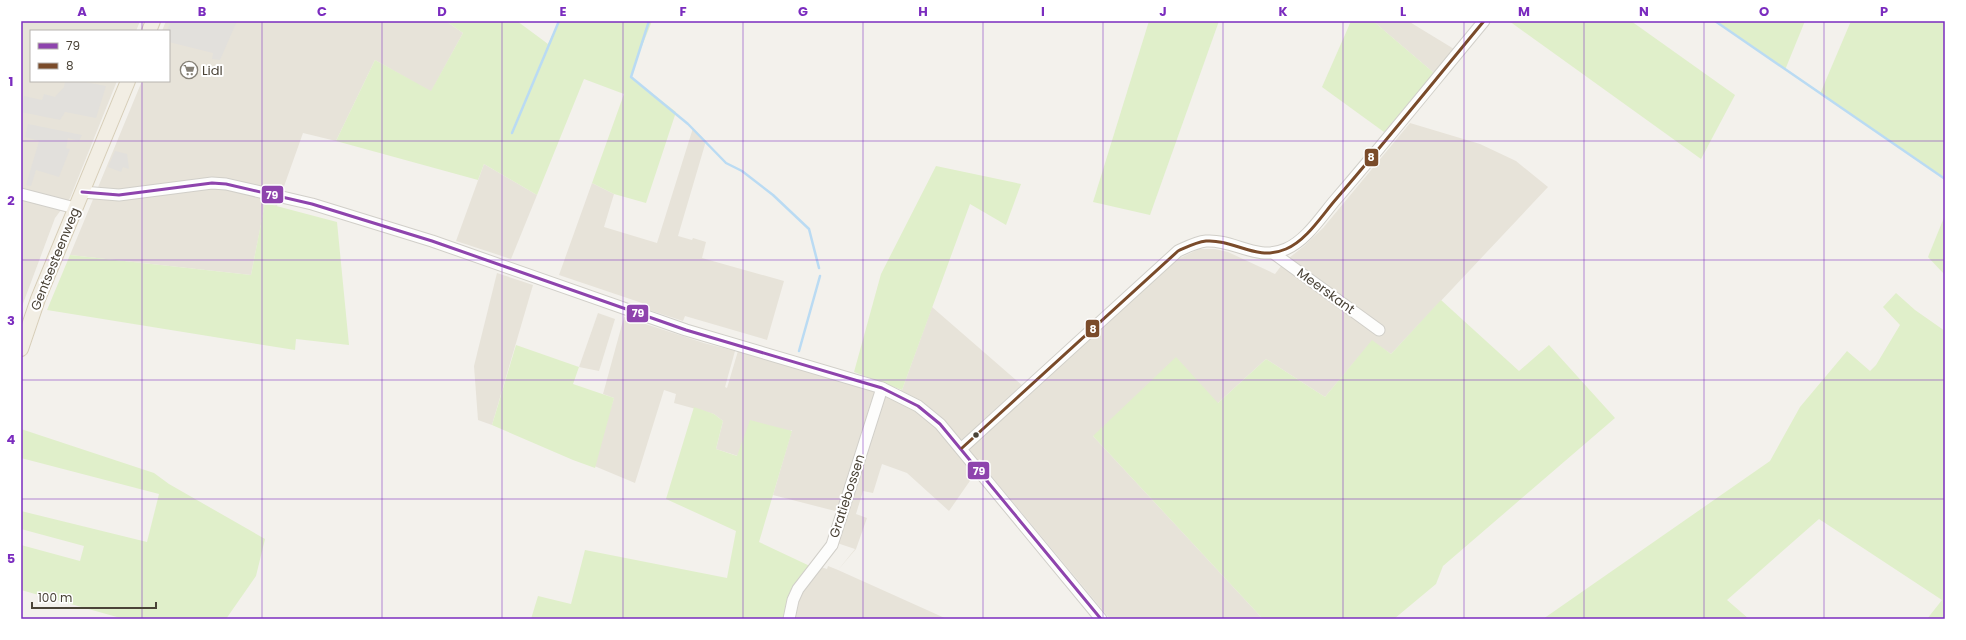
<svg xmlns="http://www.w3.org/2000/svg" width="1966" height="640" font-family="Poppins,sans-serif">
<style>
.residential{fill:#e7e3d9}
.green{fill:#e0efca}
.parking{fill:#e2e0dc}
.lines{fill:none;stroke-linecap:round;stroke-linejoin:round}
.stream{stroke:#badbf3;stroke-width:2.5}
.minor-casing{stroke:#d1cfc9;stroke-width:13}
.major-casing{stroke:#d7ceb8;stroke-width:16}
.minor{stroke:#fdfdfc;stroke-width:11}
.major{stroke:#f2eee4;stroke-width:14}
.bus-1-casing{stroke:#fff;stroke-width:6}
.bus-2-casing{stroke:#fff;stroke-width:6}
.bus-1{stroke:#8e44ad;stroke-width:3}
.bus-2{stroke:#7a4b2a;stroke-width:3}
.grid{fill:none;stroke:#7b2cbf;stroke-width:1;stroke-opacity:0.55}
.bus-dot{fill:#4a4337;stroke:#fff;stroke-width:1.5}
.labels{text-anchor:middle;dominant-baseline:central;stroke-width:4;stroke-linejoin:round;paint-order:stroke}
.poi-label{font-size:13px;fill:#4a4337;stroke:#fff;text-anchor:start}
.street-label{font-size:13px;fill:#4a4337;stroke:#fff}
.line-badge{stroke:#fff;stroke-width:1.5}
.badge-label{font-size:11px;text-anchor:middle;font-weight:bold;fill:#fff}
.neatline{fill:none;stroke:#7b2cbf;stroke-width:1.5}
.grid-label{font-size:13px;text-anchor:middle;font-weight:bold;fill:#7b2cbf}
</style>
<rect width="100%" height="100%" fill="#f3f1ec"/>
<g class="residential">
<polygon points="21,21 140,21 136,31 31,31 31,81 117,81 70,198 55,218 21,309"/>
<polygon points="166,21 446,21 463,33 431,92 375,60 336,141 303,133 277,206 265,204 251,275 70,255 142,81 169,81 169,31 162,31"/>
<polygon points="1373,21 1408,21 1454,49 1434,73"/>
<polygon points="1410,123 1480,144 1516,161 1548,187 1391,354 1372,341 1325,397 1266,359 1218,403 1093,436 1263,619 1110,619 988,472 980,459 970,467 974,475 949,511 907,473 882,464 873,493 863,491 856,514 867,518 856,549 838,570 947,619 792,619 796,600 821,567 827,569 828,566 838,570 855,549 837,543 839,512 773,495 792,430 738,456 716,449 723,421 714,414 674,403 676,394 664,390 635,483 592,465 614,398 603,394 624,317 704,343 735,351 725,387 727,388 738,351 875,391 902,390 932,307 1023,386 1148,273 1199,249 1215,249 1228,252 1275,274 1284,262 1304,246 1323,228"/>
<polygon points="693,128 706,141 678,236 692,240 693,238 706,242 702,258 784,281 767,340 685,316 683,321 649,310 641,306 642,303 559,275 592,183 614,194 604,227 657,243"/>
<polygon points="484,164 537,195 511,259 456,241"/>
<polygon points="497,273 533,285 492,425 478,420 474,366"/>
<polygon points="598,313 615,319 599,371 579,367"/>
</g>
<g class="green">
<polygon points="446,21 517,21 548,44 559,21 652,21 630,76 676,112 646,203 614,194 592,183 624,94 584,79 537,195 484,164 478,180 336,141 375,60 431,91 463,33"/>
<polygon points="1149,21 1219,21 1150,215 1093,202"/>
<polygon points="1351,21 1373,21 1434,73 1384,132 1322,87"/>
<polygon points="1509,21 1631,21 1735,95 1701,159"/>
<polygon points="1714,21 1805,21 1785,70"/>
<polygon points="1851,21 1945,21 1945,178 1820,94"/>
<polygon points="936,166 1021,184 1006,225 970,204 902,390 854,372 881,274"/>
<polygon points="265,203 337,222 349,345 296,339 295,350 47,310 70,255 251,275"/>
<polygon points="1945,215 1945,275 1928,257"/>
<polygon points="1896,293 1915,310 1945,331 1945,619 1927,619 1942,600 1819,519 1727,600 1749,619 1543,619 1770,461 1800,407 1847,351 1870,371 1876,365 1900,325 1883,307"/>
<polygon points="1441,300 1519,371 1549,345 1615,418 1443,566 1436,584 1394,619 1263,619 1093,436 1176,357 1218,403 1266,359 1325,397 1372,340 1391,354"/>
<polygon points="516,345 579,367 573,384 614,398 595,468 573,460 492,425"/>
<polygon points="694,407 714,414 723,421 716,449 737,456 750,420 792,431 759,542 812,567 785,619 531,619 538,596 571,604 585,550 727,578 736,531 666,499"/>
<polygon points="21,429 154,473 169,484 265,539 256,576 226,619 124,619 21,590 21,545 80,561 84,546 21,529 21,511 147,542 159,494 21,458"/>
</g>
<g class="parking">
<polygon points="171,21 237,21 220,60 212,59 213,53 169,42 169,31 167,31"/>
<polygon points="65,81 80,81 106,86 96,118 65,112 60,120 21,112 24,96 42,100 44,94 55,97 64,87"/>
<polygon points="28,124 82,135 79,141 68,138 66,148 70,149 59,177 36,170 31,186 26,185 39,141 25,137"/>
<polygon points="115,151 127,154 129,169 123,167 121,172 108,167"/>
</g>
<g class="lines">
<g class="stream">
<polyline points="649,21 631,77 688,124 726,163 742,171 773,195 809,229 819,268"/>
<polyline points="1715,21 1945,179"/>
<polyline points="512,133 559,21"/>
<polyline points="799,351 820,276"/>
</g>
<defs>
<g id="minor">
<polyline points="82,192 119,195 212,183 226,184 312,204 432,241 686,330 882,388 918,406 940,424 1101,619"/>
<polyline points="21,194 75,208"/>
<polyline points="1273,253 1379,330"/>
<path d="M962 448 1178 251C1187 247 1196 242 1206 241 1234 239 1257 262 1286 249 1307 240 1322 215 1337 198 1387 140 1435 80 1484 21"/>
<polyline points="789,619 793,600 798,589 832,545 882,388"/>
</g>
<g id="major">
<polyline points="149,31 153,21"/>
<polyline points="21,349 38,299 128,81"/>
</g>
</defs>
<use href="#minor" class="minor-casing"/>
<use href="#major" class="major-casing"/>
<use href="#minor" class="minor"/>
<use href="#major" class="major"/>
<defs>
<polyline id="bus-1" points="82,192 119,195 212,183 226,184 312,204 432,241 686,330 882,388 918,406 940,424 1101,619"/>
<path id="bus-2" d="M962 448 1178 251C1187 247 1196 242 1206 241 1234 239 1257 262 1286 249 1307 240 1322 215 1337 198 1387 140 1435 80 1484 21"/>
</defs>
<use href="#bus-1" class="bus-1-casing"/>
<use href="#bus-2" class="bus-2-casing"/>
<use href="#bus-1" class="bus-1"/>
<use href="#bus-2" class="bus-2"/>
</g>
<path class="grid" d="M142 21V31M262 21V619M382 21V619M502 21V619M623 21V619M743 21V619M863 21V619M983 21V619M1103 21V619M1223 21V619M1343 21V619M1464 21V619M1584 21V619M1704 21V619M1824 21V619M142 81V619M21 141H1945M21 260H1945M21 380H1945M21 499H1945"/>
<defs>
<symbol id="supermarket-ring" viewBox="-11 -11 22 22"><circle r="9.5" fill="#fff" stroke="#858076" stroke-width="1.5"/><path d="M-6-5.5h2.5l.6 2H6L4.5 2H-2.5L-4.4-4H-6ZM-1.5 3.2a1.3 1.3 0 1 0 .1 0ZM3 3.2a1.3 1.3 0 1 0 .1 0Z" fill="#858076"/></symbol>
</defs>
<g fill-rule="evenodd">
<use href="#supermarket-ring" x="179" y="60" width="20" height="20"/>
</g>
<circle class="bus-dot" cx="976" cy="435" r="3.5"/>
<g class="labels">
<g class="poi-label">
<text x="202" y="70">Lidl</text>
</g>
<g class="street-label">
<text transform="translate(55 259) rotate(-68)">Gentsesteenweg</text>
<text transform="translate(1326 291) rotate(36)">Meerskant</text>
<text transform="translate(847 496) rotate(-72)">Gratiebossen</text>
</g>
</g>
<g class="line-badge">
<rect x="1364" y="148" width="15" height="19" rx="4" fill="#7a4b2a"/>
<rect x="261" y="185" width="23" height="19" rx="4" fill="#8e44ad"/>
<rect x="626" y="304" width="23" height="19" rx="4" fill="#8e44ad"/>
<rect x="1085" y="319" width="15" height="19" rx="4" fill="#7a4b2a"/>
<rect x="967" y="461" width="23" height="19" rx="4" fill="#8e44ad"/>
</g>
<g class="badge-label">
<text x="1371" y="161">8</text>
<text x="272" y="199">79</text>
<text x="638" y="317">79</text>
<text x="1093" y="333">8</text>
<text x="979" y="475">79</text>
</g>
<rect width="1966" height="640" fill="none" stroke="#ffffff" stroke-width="44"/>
<rect x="30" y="30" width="140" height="52" fill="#ffffff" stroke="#b7b4af"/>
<rect x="38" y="43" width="20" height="6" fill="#8e44ad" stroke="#b7b4af"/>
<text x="66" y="50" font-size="12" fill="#4a4337">79</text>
<rect x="38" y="63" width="20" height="6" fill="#7a4b2a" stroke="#b7b4af"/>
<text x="66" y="70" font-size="12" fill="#4a4337">8</text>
<path d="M32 602v6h124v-6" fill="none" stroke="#4a4337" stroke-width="2"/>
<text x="38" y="602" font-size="12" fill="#4a4337" stroke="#ffffff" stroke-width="3" paint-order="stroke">100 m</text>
<rect x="22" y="22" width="1922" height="596" class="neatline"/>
<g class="grid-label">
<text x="82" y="16">A</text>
<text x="202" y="16">B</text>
<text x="322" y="16">C</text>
<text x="442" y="16">D</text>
<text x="563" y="16">E</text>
<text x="683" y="16">F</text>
<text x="803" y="16">G</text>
<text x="923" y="16">H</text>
<text x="1043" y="16">I</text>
<text x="1163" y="16">J</text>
<text x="1283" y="16">K</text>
<text x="1403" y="16">L</text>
<text x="1524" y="16">M</text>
<text x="1644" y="16">N</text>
<text x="1764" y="16">O</text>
<text x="1884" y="16">P</text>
<text x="11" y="86">1</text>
<text x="11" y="205">2</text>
<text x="11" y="325">3</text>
<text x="11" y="444">4</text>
<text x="11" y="563">5</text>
</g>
</svg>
